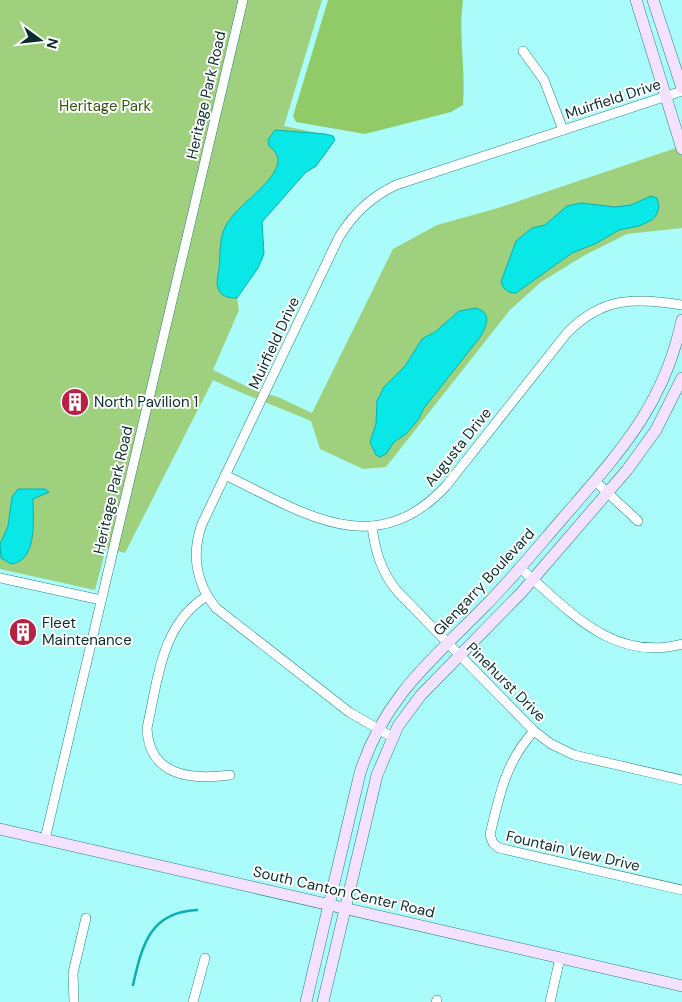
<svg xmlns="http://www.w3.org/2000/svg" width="682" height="1002" font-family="'DM Sans',sans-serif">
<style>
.green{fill:#9fd07e}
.forest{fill:#91cb68}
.water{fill:#09e8e6;stroke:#09b0ae}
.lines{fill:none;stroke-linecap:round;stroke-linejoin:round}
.stream{stroke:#09b0ae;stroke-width:2.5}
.street-casing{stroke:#2d8280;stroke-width:10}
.secondary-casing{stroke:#2d8280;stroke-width:12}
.street{stroke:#fff;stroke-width:9}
.secondary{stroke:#f4e1fe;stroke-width:11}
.labels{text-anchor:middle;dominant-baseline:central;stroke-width:4;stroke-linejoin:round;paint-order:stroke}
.street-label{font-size:15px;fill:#0a2e2d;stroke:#fff}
.park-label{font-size:15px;fill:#345815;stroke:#fff}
.poi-label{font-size:15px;fill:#0a2e2d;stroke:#fff;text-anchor:start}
</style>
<rect width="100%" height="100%" fill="#aafcfa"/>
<path class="green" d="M0 0H322L284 126 333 136 335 140 316 166 305 173 262 222 264 254 258 268 237 298 239 310 213 370 256 391 278 397 312 413 393 249 437 225 498 208 682 146V228L627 234 585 255 541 282 510 310 386 467 363 469 320 449 311 421C278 407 245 395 213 380L125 553 106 548 95 590 0 569Z"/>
<path class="forest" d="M328 0H463C458 35 466 70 463 105L451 112 365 134 296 122 293 116Z"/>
<g class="water">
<path d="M275 130 325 134 333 136 335 140 316 166 305 173 262 222 264 254 258 268 237 298C229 298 221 297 218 288 216 283 218 274 219 269 221 249 218 234 231 218 244 201 270 185 277 166 280 158 276 151 269 146L268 140Z"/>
<path d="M651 196 657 198 659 206 657 214 652 220 639 226 619 230 597 243 572 253 516 293C508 293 504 290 501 282L516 241 532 228 545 225 567 206 581 203 615 207 631 205Z"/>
<path d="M476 308C492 313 487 324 481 336L424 408 418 420 406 434 394 442 386 454 380 457 376 455 370 442 376 424 377 401 384 387 405 366 422 339 435 332 459 311Z"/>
<path d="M18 489H45L49 492 33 499C33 519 38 561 11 564L1 558 0 544 8 526 12 497Z"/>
</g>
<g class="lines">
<path class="stream" d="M133 985C142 945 150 912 197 910"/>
<defs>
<g id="street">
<polyline points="523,51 544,80 563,130"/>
<path d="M225 475C301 511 374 564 446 486L567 333C603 296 635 298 682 305"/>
<polyline points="595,481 638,521"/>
<path d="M372 526C375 551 381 571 397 591L534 731 551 744 574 755 682 780"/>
<path d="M520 568C568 609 612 663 682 644"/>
<polyline points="0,578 101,600"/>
<path d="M207 596C161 624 158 680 147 728 149 777 192 780 230 775"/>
<path d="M534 731C506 761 499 796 490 835L493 843 499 848 682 890"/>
<path d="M392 737 349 712 216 608C196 584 191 554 202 524L339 237C354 213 371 197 396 185L682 91"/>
<polyline points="45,839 243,0"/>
<polyline points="74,1002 73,973 86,918"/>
<polyline points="193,1002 205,958"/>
<polyline points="436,1002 437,1000"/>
<polyline points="550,1002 560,958"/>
</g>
<g id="secondary">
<polyline points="636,0 682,149"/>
<polyline points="653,0 682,88"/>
<polyline points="0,829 682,986"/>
<path d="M306 1002 360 773C384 698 430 662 483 608 511 580 537 548 563 518 618 454 664 406 682 320"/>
<polyline points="323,1002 377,775 398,726 421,695 521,593 627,470 656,430 682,378"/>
</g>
</defs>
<use href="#street" class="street-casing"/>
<use href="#secondary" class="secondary-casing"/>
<use href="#street" class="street"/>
<use href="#secondary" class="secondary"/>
</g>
<defs>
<symbol id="building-disc" viewBox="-11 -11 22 22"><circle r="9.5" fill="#b42245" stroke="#fff"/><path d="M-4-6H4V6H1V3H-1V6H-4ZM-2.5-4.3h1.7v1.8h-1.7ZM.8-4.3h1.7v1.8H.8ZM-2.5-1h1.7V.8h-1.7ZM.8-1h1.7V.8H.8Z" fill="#fff"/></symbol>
</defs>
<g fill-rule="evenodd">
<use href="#building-disc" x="59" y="386" width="32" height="32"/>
<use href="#building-disc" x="7" y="616" width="32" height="32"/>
</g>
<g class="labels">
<g class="street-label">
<text transform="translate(206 95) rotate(-77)">Heritage Park Road</text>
<text transform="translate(613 99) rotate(-18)">Muirfield Drive</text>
<text transform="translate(274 343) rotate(-65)">Muirfield Drive</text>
<text transform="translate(458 447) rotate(-51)">Augusta Drive</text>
<text transform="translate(113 490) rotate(-77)">Heritage Park Road</text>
<text transform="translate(484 582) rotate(-47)">Glengarry Boulevard</text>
<text transform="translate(506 682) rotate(45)">Pinehurst Drive</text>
<text transform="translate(573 851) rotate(13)">Fountain View Drive</text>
<text transform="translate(344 892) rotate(13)">South Canton Center Road</text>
</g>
<g class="park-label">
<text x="105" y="106">Heritage Park</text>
</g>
<g class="poi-label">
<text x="94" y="402">North Pavilion 1</text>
<text x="42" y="623">Fleet<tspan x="42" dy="17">Maintenance</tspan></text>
</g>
</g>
<g transform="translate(40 40) rotate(105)" stroke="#ffffff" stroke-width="4" paint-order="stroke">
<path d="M0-4L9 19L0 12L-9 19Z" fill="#0a2e2d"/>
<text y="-8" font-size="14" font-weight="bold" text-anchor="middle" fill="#0a2e2d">N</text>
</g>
</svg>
